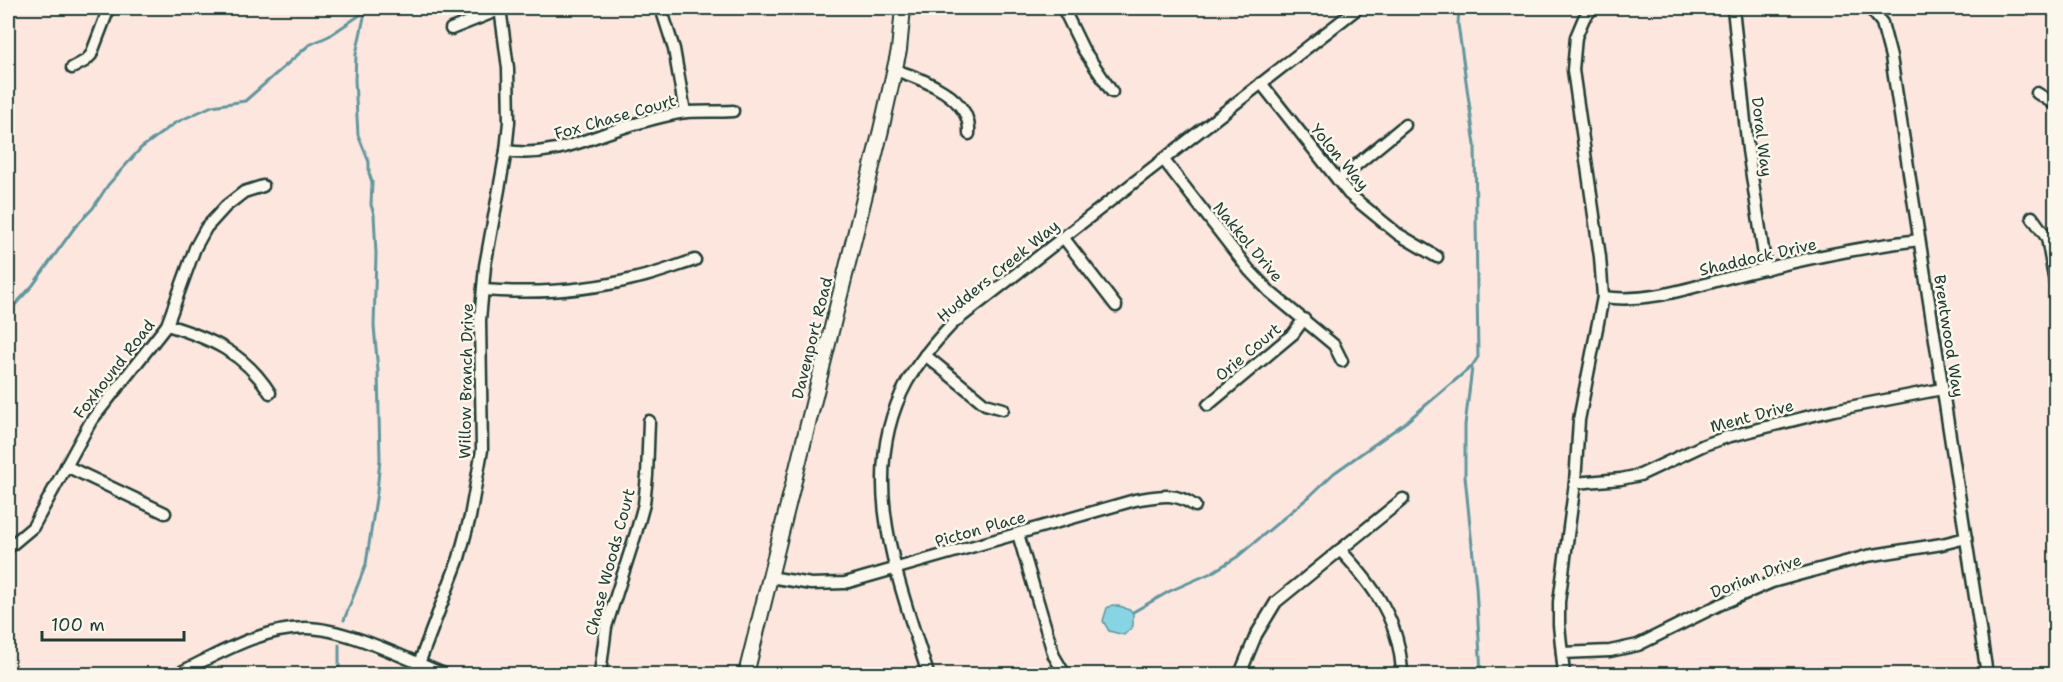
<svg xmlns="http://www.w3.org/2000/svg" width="2063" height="682" font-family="'Shantell Sans',sans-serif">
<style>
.water{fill:#87d5e4;stroke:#5d989e;stroke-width:1.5}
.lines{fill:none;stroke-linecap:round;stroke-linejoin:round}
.stream{stroke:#5d989e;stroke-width:3}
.street-casing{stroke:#1f3d34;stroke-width:15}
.secondary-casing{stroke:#1f3d34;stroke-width:18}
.street{stroke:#fbf7ec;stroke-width:10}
.secondary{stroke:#fbf7ec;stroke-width:14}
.labels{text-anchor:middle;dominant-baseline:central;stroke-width:5;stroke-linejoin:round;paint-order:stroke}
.street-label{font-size:16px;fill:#1f3d34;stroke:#fbf7ec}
</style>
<rect width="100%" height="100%" fill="#fce6de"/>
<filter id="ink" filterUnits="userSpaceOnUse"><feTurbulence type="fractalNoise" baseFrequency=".0167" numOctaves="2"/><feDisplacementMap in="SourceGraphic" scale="12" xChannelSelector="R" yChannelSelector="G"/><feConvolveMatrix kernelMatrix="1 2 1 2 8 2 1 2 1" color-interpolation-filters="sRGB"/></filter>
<g filter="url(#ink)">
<polygon class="water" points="1112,605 1123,607 1133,612 1133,626 1124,635 1109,631 1103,621 1107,608"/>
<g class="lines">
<g class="stream">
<polyline points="2039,8 2056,18"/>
<polyline points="8,316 12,308 33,285 75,227 93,208 108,185 141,148 175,123 212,106 245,101 309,45 329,36 363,13"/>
<polyline points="1472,368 1465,425 1465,476 1476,586 1481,674"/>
<polyline points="1133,612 1170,591 1211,573 1237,557 1310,496 1334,473 1406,422 1472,366 1478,357 1475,145 1458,24 1459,8"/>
<polyline points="344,620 366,564 377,492 380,459 378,371 374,326 376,254 374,214 371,205 372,182 369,173 369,162 358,135 355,80 356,54 366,8"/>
<polyline points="339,674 339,645"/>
</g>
<defs>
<g id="street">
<polyline points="661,8 674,49 685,112"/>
<polyline points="1063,8 1083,49 1112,92"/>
<polyline points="1733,8 1748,150 1766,269"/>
<polyline points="1870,8 1882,23 1891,57 1987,674"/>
<polyline points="451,29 504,8"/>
<polyline points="72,68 85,61 91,55 109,8"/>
<path d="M895 70C923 79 972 97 969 134"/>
<polyline points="1261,83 1349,194 1398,234 1437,257"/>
<polyline points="2037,93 2056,105"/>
<path d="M506 151C552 158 585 139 628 126 646 121 668 114 687 112 702 111 718 112 733 111"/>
<polyline points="1163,159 1249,270 1270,292 1334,345 1342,361"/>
<polyline points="1338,180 1405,125"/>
<polyline points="2032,217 2047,238 2056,288"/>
<polyline points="1063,237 1116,306"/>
<path d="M483 290C535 294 586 291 637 278 656 274 676 266 695 260"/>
<path d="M1603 297C1653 304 1699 284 1747 273 1804 259 1861 247 1919 240"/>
<path d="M167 325C210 338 245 353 270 393"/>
<polyline points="925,355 985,404 1003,409"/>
<polyline points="1208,405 1293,334 1304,319"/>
<polyline points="66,466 165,513"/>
<polyline points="1575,483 1621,479 1640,475 1704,445 1727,437 1834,410 1942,389"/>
<polyline points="1018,534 1054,656 1064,673 1068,674"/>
<polyline points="8,548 33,527 91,421 167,325 195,248 206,228 226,206 244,192 263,186"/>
<path d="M1340 550C1375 587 1400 621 1402 674"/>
<path d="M770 577 811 584 845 583 1135 500C1159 496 1174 491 1195 506"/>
<polyline points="1562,653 1610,651 1638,645 1721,604 1772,582 1867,556 1942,544 1966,538"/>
<path d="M177 674C217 655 260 628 306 628 346 628 406 659 444 674"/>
<polyline points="415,674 459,558 470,517 482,450 480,320 485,266 506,151 509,122 508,68 500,8"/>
<polyline points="600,674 606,627 636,533 644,504 647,476 649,421"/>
<path d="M928 674C899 580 855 477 907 382 919 361 935 342 952 324L1358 8"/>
<polyline points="1240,674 1256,635 1276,602 1403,499"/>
<polyline points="1564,674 1559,625 1559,602 1575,483 1579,420 1603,297 1600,257 1573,70 1576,37 1584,18 1593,8"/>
</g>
<polyline id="secondary" points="746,674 881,130 899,50 903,8"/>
</defs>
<use href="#street" class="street-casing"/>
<use href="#secondary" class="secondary-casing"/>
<use href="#street" class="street"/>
<use href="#secondary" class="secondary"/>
</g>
</g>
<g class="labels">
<g class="street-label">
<text transform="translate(615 117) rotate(-16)">Fox Chase Court</text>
<text transform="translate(1762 137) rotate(83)">Doral Way</text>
<text transform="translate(1340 157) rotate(50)">Yolon Way</text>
<text transform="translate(1248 242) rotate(50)">Nakkol Drive</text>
<text transform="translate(1758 257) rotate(-13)">Shaddock Drive</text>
<text transform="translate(998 271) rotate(-39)">Hudders Creek Way</text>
<text transform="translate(1949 336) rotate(81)">Brentwood Way</text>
<text transform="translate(812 338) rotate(-76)">Davenport Road</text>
<text transform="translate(1248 352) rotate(-40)">Orie Court</text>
<text transform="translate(114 369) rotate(-52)">Foxhound Road</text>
<text transform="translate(466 381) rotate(-89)">Willow Branch Drive</text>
<text transform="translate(1752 416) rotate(-15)">Ment Drive</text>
<text transform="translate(980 529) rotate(-16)">Picton Place</text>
<text transform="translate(610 562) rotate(-75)">Chase Woods Court</text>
<text transform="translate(1756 576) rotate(-21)">Dorian Drive</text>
</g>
</g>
<rect width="2063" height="682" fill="none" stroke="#fbf7ec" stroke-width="30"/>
<rect x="15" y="15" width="2033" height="652" fill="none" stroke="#1f3d34" stroke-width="2" filter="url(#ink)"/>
<path d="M42 631v9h142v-9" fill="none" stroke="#1f3d34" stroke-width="3"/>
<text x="51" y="631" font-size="18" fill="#1f3d34" stroke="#fbf7ec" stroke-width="4.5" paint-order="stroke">100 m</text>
</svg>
